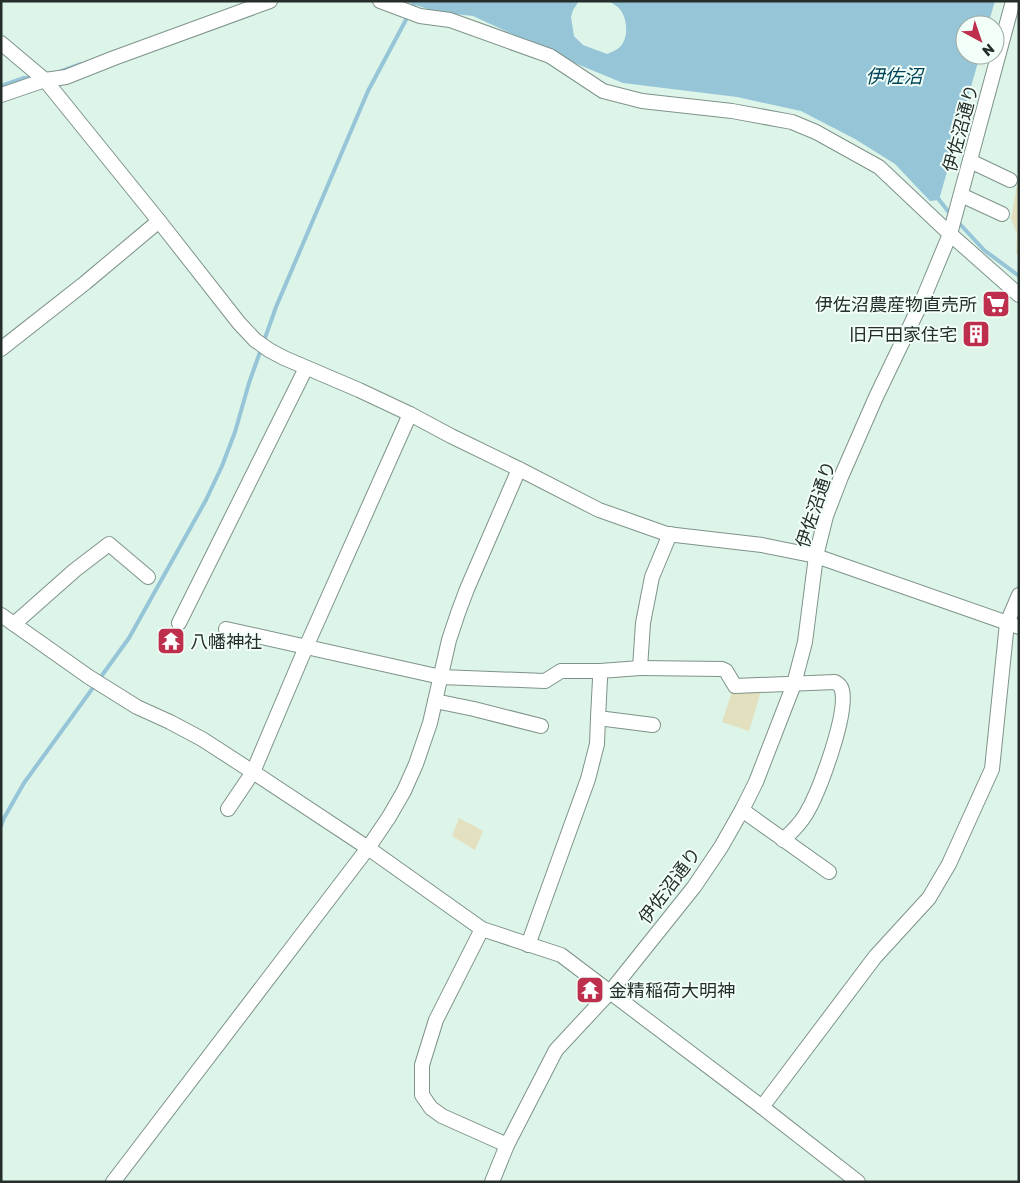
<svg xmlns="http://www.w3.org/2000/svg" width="1020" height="1183" font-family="'Golos Text','Noto Sans JP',sans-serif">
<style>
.green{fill:#e2e0bf}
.water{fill:#96c5d8}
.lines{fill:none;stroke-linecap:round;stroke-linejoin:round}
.stream{stroke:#96c5d8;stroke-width:4}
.minor-casing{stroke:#7e9389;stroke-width:16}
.minor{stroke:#fff;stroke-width:14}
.labels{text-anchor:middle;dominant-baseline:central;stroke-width:4;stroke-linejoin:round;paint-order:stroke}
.street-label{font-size:18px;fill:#252e2a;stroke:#f1fff8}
.poi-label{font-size:18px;fill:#252e2a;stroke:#f1fff8;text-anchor:end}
.water-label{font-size:19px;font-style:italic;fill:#004358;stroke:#f1fff8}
</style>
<rect width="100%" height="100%" fill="#ddf4e9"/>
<g class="green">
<polygon points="1019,172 1019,257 1016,253 1017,234 1011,219"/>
<polygon points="762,688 749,731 722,722 732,692"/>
<polygon points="459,818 483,831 475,850 452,836"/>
</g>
<path class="water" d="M403 1H579L573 10 571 17 574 36 583 45 607 54C612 52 617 50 621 46 630 35 627 12 615 5 613 3 610 2 608 1H995L988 25H965V55H980L939 200 930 201 895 164 855 139 801 111 737 97 623 83 577 64 473 16 437 12Z"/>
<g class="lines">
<g class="stream">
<polyline points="59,72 81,64"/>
<polyline points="1,86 24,78 35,77"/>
<polyline points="937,197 951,215"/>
<polyline points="958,222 984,250 1019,276"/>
<polyline points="1,826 4,818 24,783 129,638 206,500 222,466 235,432 249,383 276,307 368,91 416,1"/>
</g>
<defs>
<g id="minor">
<polyline points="380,1 420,16 450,20 550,56 603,91 642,101 732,111 792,122 816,132 879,167 950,234 1019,295"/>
<polyline points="1,43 45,80 159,221 239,323 255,340 269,350 284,358 359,390 410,414 451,436 519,469 599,510 667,534 762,545 816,556 1019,627"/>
<polyline points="1,95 45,80 66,77 114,58 270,1"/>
<polyline points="970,161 1010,180"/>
<polyline points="961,195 1002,214"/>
<polyline points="1,349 85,283 159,221"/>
<polyline points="1,615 89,677 137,707 170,722 202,739 253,772 368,848 482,929 561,955 762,1107 858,1182"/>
<polyline points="179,623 306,368"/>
<polyline points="14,624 75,570 109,544 148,577"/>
<polyline points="226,629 441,677 545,681 561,671 600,671"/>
<path d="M640 668 722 669 726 671 735 686 835 682C839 684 841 686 842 690 848 715 819 792 806 814 800 824 792 832 783 840"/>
<polyline points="435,701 474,709 541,726"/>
<polyline points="598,718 653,725"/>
<polyline points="228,809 253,772 306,647 410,414"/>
<polyline points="742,810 829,872"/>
<polyline points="482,929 436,1020 422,1065 422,1095 431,1108 442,1116 507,1145"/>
<polyline points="528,945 588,779 597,744 598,718 600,679 600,671 640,668 643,623 652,577 670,534"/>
<polyline points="762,1107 875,957 929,898 949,864 992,769 1007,623 1019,595"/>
<polyline points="113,1182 368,848 389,817 404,791 416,764 430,723 449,640 458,613 467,589 519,469"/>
<polyline points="492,1182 507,1145 556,1050 610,992 694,887 721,847 742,810 756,782 794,684 805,642 816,556 826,516 841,477 876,397 923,299 950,234 1013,1"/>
</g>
</defs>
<use href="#minor" class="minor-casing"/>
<use href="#minor" class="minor"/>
</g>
<defs>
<symbol id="supermarket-square" viewBox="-11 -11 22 22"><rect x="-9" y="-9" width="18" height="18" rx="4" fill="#be2e4d" stroke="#f1fff8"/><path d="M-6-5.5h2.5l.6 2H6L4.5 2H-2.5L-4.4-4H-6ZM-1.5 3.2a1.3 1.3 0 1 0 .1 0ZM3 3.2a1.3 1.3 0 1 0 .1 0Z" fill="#fff"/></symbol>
<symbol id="building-square" viewBox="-11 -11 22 22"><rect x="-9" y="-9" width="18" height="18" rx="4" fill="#be2e4d" stroke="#f1fff8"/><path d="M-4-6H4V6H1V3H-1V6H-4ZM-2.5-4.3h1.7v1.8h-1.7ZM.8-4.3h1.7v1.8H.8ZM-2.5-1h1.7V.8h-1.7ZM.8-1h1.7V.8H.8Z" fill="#fff"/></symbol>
<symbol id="temple-square" viewBox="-11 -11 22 22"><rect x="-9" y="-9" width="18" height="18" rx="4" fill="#be2e4d" stroke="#f1fff8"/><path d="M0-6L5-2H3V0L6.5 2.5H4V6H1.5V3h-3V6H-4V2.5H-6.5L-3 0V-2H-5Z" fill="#fff"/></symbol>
</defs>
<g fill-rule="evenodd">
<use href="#supermarket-square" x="980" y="288" width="32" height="32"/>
<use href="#building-square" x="960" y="318" width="32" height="32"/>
<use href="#temple-square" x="155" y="625" width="32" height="32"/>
<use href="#temple-square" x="574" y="974" width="32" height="32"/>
</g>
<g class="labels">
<g class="street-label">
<text transform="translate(960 128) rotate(-75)">伊佐沼通り</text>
<text transform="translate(815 504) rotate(-72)">伊佐沼通り</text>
<text transform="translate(669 885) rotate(-53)">伊佐沼通り</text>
</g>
<g class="poi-label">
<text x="977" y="304">伊佐沼農産物直売所</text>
<text x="957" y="334">旧戸田家住宅</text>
<text x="190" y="641" text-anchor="start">八幡神社</text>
<text x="609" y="990" text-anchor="start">金精稲荷大明神</text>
</g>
<g class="water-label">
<text x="894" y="75">伊佐沼</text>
</g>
</g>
<rect width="1020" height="1183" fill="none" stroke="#252e2a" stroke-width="5"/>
<g transform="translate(980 40) rotate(140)"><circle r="24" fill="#f1fff8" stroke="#9faba6"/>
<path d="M0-4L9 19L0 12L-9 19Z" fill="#be2e4d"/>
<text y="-8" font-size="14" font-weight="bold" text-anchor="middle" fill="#252e2a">N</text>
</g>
</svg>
